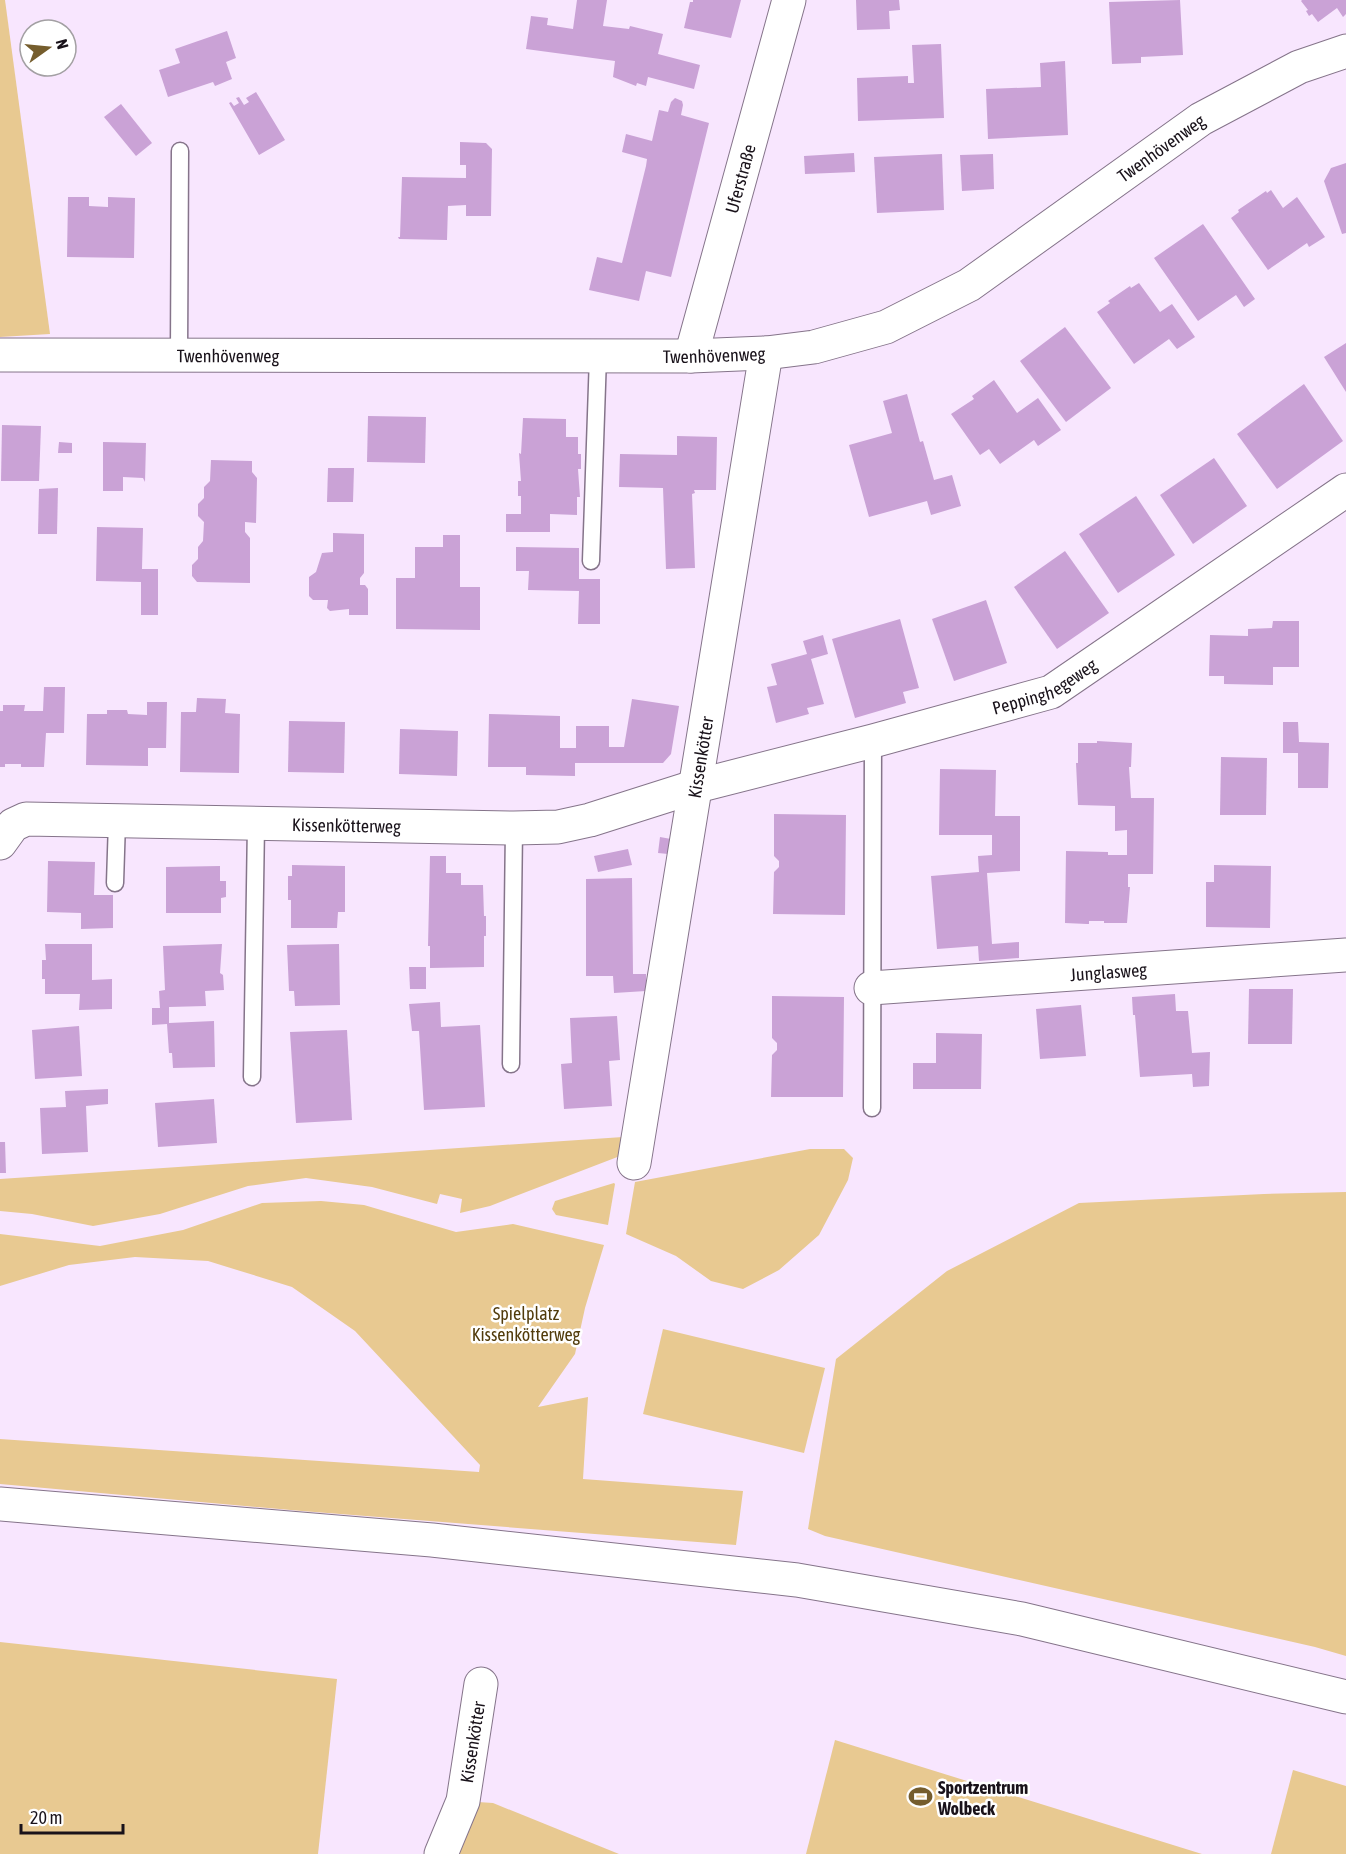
<svg xmlns="http://www.w3.org/2000/svg" width="1346" height="1854" font-family="'Asap Condensed',sans-serif">
<style>
.green{fill:#e8c991}
.building{fill:#caa2d6}
.lines{fill:none;stroke-linecap:round;stroke-linejoin:round}
.service-casing{stroke:#85748a;stroke-width:19}
.minor-casing{stroke:#85748a;stroke-width:35}
.secondary-casing{stroke:#85748a;stroke-width:35}
.service{stroke:#fff;stroke-width:16}
.minor{stroke:#fff;stroke-width:33}
.secondary{stroke:#fff;stroke-width:33}
.labels{text-anchor:middle;dominant-baseline:central;stroke-width:5;stroke-linejoin:round;paint-order:stroke}
.street-label{font-size:18px;fill:#19121a;stroke:#fff}
.park-label{font-size:18px;fill:#513b0b;stroke:#fff}
.poi-label{font-size:18px;font-weight:bold;fill:#19121a;stroke:#fff;text-anchor:start}
</style>
<rect width="100%" height="100%" fill="#f8e6fe"/>
<g class="green">
<polygon points="0,0 5,0 50,334 0,337"/>
<polygon points="623,1137 620,1156 490,1206 460,1213 462,1199 440,1194 437,1204 372,1187 306,1178 248,1186 160,1214 93,1226 32,1214 0,1211 0,1179"/>
<polygon points="810,1149 844,1149 853,1158 848,1180 819,1235 779,1270 743,1289 711,1281 676,1256 626,1234 635,1182"/>
<polygon points="614,1183 615,1184 608,1225 556,1215 552,1209 555,1201"/>
<polygon points="1346,1192 1346,1656 1315,1647 825,1536 808,1529 836,1359 947,1271 1079,1203 1264,1194"/>
<polygon points="321,1201 364,1205 456,1232 513,1224 604,1245 585,1308 575,1354 538,1407 588,1397 583,1479 743,1491 736,1545 302,1511 0,1484 0,1439 479,1472 480,1465 355,1331 292,1287 208,1261 135,1257 69,1265 0,1286 0,1234 100,1246 183,1230 262,1203"/>
<polygon points="663,1329 825,1368 804,1453 643,1414"/>
<polygon points="0,1642 337,1679 318,1854 0,1854"/>
<polygon points="835,1740 1202,1854 806,1854"/>
<polygon points="1293,1770 1346,1786 1346,1854 1271,1854"/>
<polygon points="463,1801 493,1803 619,1854 438,1854"/>
</g>
<g class="building">
<polygon points="577,0 607,0 603,26 629,29 630,26 663,34 658,54 700,65 694,89 648,77 646,86 637,83 636,86 613,77 615,61 526,49 531,16 548,18 547,25 573,29"/>
<polygon points="693,0 741,0 731,38 684,28 690,2 693,2"/>
<polygon points="856,0 899,0 900,10 889,11 890,29 857,30"/>
<polygon points="1180,0 1183,55 1141,57 1141,63 1112,64 1109,2"/>
<polygon points="1302,0 1346,0 1346,14 1343,17 1337,8 1318,22 1312,14 1309,16 1306,11 1308,10 1301,1"/>
<polygon points="227,31 236,58 226,62 232,79 215,86 213,82 168,97 159,70 180,63 175,49"/>
<polygon points="941,44 944,118 858,121 857,78 908,76 908,83 914,83 912,45"/>
<polygon points="1065,61 1068,135 988,139 986,89 1041,87 1040,63"/>
<polygon points="256,92 285,140 259,155 229,103 231,102 234,106 239,103 236,98 239,97 244,105 249,102 246,98"/>
<polygon points="675,98 682,101 683,105 681,115 709,123 671,277 646,271 639,301 589,290 597,257 622,263 646,166 647,159 622,152 626,134 652,141 659,110 668,112 671,102"/>
<polygon points="121,104 152,143 136,156 104,117"/>
<polygon points="460,142 486,143 492,149 491,216 466,216 466,205 448,206 447,240 399,239 398,237 400,237 402,177 466,178 466,165 460,165"/>
<polygon points="854,153 855,172 805,174 804,156"/>
<polygon points="942,154 944,210 877,213 874,157"/>
<polygon points="993,154 994,189 962,191 960,155"/>
<polygon points="1346,163 1346,233 1342,234 1324,181 1331,168"/>
<polygon points="1271,190 1283,208 1297,197 1325,237 1309,247 1307,243 1268,270 1231,218 1239,212 1238,210 1266,191 1267,193"/>
<polygon points="68,197 89,197 89,206 108,207 108,197 135,198 134,258 67,257"/>
<polygon points="1203,224 1255,299 1244,307 1236,295 1198,321 1154,258"/>
<polygon points="1139,283 1160,312 1172,304 1195,337 1177,349 1169,339 1134,364 1097,312 1110,303 1108,301 1130,286 1131,288"/>
<polygon points="1065,327 1111,388 1066,422 1020,361"/>
<polygon points="1346,343 1346,392 1324,357"/>
<polygon points="994,380 1017,413 1038,398 1061,430 1038,446 1034,440 1000,464 989,449 980,455 951,414 974,399 972,396"/>
<polygon points="1304,384 1343,441 1277,489 1237,434"/>
<polygon points="907,394 920,442 923,441 934,480 952,475 961,506 931,515 927,501 869,517 849,445 892,433 883,401"/>
<polygon points="368,416 426,417 425,463 367,462"/>
<polygon points="523,418 566,419 566,437 578,437 578,454 581,454 581,469 578,469 580,497 577,497 577,515 550,514 550,532 506,532 506,514 521,514 521,496 518,496 518,481 521,481 519,453 521,454"/>
<polygon points="2,425 41,426 39,481 1,481"/>
<polygon points="677,436 717,437 716,490 694,490 695,493 692,494 695,568 666,569 663,488 619,487 620,454 677,455"/>
<polygon points="59,442 72,443 72,453 58,453"/>
<polygon points="103,442 146,443 145,482 143,478 123,477 123,491 103,491"/>
<polygon points="1214,458 1247,506 1193,544 1160,495"/>
<polygon points="211,460 252,461 252,472 257,478 256,523 245,522 245,532 250,538 250,583 197,582 192,576 192,565 198,559 198,547 203,541 204,522 198,516 198,504 204,498 204,487 210,481"/>
<polygon points="328,468 354,468 353,502 327,502"/>
<polygon points="58,488 57,534 38,534 39,489"/>
<polygon points="1136,496 1175,555 1118,593 1079,534"/>
<polygon points="97,527 143,528 142,569 158,569 158,615 141,615 141,582 96,581"/>
<polygon points="333,533 364,534 364,573 360,578 360,585 365,585 368,589 368,615 349,615 349,609 330,611 327,608 328,600 313,600 309,596 309,577 316,572 322,553 333,552"/>
<polygon points="443,535 460,535 460,587 480,587 480,630 396,629 396,578 415,578 415,547 443,547"/>
<polygon points="516,547 579,548 579,579 600,579 600,624 578,624 579,591 528,590 529,571 516,571"/>
<polygon points="1065,551 1109,613 1057,649 1014,587"/>
<polygon points="986,600 1007,663 954,681 932,619"/>
<polygon points="900,619 919,688 903,692 906,703 855,718 832,639"/>
<polygon points="1273,621 1299,621 1299,667 1273,667 1273,685 1224,684 1224,676 1209,676 1210,635 1248,636 1248,629 1272,628"/>
<polygon points="823,635 828,654 811,659 824,704 807,708 809,714 776,723 767,687 777,685 771,664 807,654 803,641"/>
<polygon points="44,687 65,687 64,733 46,733 44,767 21,767 21,764 5,764 5,767 0,767 0,711 3,711 3,705 25,705 24,711 43,711"/>
<polygon points="197,698 226,699 225,713 240,714 239,773 180,772 181,712 196,712"/>
<polygon points="632,699 679,706 671,754 663,763 575,763 575,776 526,775 526,767 488,767 489,714 560,716 560,748 576,748 576,726 609,726 609,747 624,747"/>
<polygon points="147,702 167,702 166,748 148,748 148,766 86,765 87,714 107,714 107,710 127,710 128,714 147,715"/>
<polygon points="289,721 345,722 344,773 288,772"/>
<polygon points="1283,722 1298,722 1299,742 1329,743 1328,788 1298,788 1298,753 1283,753"/>
<polygon points="400,729 458,731 457,776 399,774"/>
<polygon points="1097,741 1132,743 1131,767 1129,767 1131,798 1154,798 1153,874 1128,874 1128,887 1130,887 1127,923 1104,923 1104,921 1089,921 1089,924 1087,924 1065,923 1066,851 1108,852 1108,855 1127,855 1127,830 1115,831 1115,806 1078,805 1076,763 1078,763 1078,743 1097,743"/>
<polygon points="1221,757 1267,758 1266,815 1220,815"/>
<polygon points="940,769 996,770 995,816 1020,816 1020,871 987,873 992,944 1019,942 1019,958 979,961 978,946 937,949 931,876 979,872 978,856 992,855 992,835 939,835"/>
<polygon points="774,814 846,815 845,915 773,914 774,872 779,867 779,861 774,856"/>
<polygon points="660,837 671,839 668,854 658,853"/>
<polygon points="628,849 632,865 598,872 594,856"/>
<polygon points="430,856 446,856 446,873 461,873 461,885 483,885 484,916 486,916 486,936 484,936 484,967 430,968 430,946 428,946"/>
<polygon points="48,861 95,862 94,895 113,895 113,928 81,929 81,913 47,912"/>
<polygon points="292,865 345,866 345,912 338,912 337,928 291,928 291,900 288,900 288,876 292,876"/>
<polygon points="1214,865 1271,866 1270,928 1206,927 1206,882 1214,882"/>
<polygon points="220,866 220,881 226,881 226,897 221,898 221,913 166,913 166,867"/>
<polygon points="632,878 633,974 646,974 646,991 614,993 613,976 586,976 586,879"/>
<polygon points="45,944 92,944 92,980 112,979 112,1009 79,1010 80,994 45,994 45,979 42,979 42,960 46,960"/>
<polygon points="222,944 220,973 223,975 224,990 205,991 206,1006 169,1007 169,1023 214,1021 215,1067 173,1068 172,1053 169,1053 167,1024 152,1025 152,1008 160,1008 159,991 165,990 163,946"/>
<polygon points="339,944 340,1005 295,1006 294,991 289,991 287,945"/>
<polygon points="409,967 426,967 426,989 410,989"/>
<polygon points="1249,989 1293,989 1292,1044 1248,1044"/>
<polygon points="1175,994 1176,1011 1188,1011 1192,1053 1210,1052 1209,1086 1193,1087 1192,1074 1140,1077 1135,1015 1133,1015 1132,997"/>
<polygon points="772,996 844,997 843,1097 771,1097 772,1055 777,1050 777,1043 772,1038"/>
<polygon points="440,1002 441,1027 480,1025 485,1107 424,1110 419,1031 412,1031 409,1004"/>
<polygon points="1081,1005 1086,1056 1040,1059 1036,1009"/>
<polygon points="617,1016 620,1060 609,1061 612,1106 564,1109 561,1064 572,1063 570,1018"/>
<polygon points="79,1026 82,1076 35,1079 32,1030"/>
<polygon points="347,1030 352,1120 296,1123 290,1032"/>
<polygon points="936,1033 982,1034 981,1089 913,1089 913,1063 936,1063"/>
<polygon points="108,1089 108,1104 86,1106 88,1152 42,1154 40,1108 66,1107 65,1091"/>
<polygon points="214,1099 217,1143 158,1147 155,1103"/>
<polygon points="0,1142 5,1142 6,1173 0,1173"/>
</g>
<g class="lines">
<defs>
<g id="service">
<polyline points="179,354 180,151"/>
<polyline points="591,561 598,356"/>
<polyline points="115,883 117,821"/>
<polyline points="511,1064 514,828"/>
<polyline points="252,1077 256,824"/>
<polyline points="872,1108 873,741"/>
</g>
<g id="minor">
<path id="s1" d="M0 355 691 356 766 353 814 347 886 327 969 285 1201 119 1299 67 1346 51"/>
<path id="s2" d="M691 356 789 0"/>
<path id="s3" d="M0 843 13 825 26 819 514 828 558 827 590 820 697 786 873 741 1051 692 1346 490"/>
<path id="s4" d="M871 988 1346 955"/>
<path id="s5" d="M634 1163 766 353"/>
<path id="s6" d="M441 1854 463 1801 481 1684"/>
</g>
<polyline id="secondary" points="0,1504 432,1540 797,1580 1022,1619 1346,1697"/>
</defs>
<use href="#service" class="service-casing"/>
<use href="#minor" class="minor-casing"/>
<use href="#secondary" class="secondary-casing"/>
<use href="#service" class="service"/>
<use href="#minor" class="minor"/>
<use href="#secondary" class="secondary"/>
</g>
<defs>
<symbol id="stadium-bare" viewBox="-9 -9 18 18"><path d="M0-5a6.5 5 0 1 0 0 10a6.5 5 0 1 0 0-10ZM-3.5-1.8h7v3.6h-7Z" fill="#755d2d" stroke="#fff" stroke-width="2.5" paint-order="stroke"/></symbol>
</defs>
<g fill-rule="evenodd">
<use href="#stadium-bare" x="904" y="1780" width="33" height="33"/>
</g>
<g class="labels">
<g class="street-label">
<text stroke="none"><textPath href="#s1" startOffset="1218">Twenhövenweg</textPath></text>
<text stroke="none"><textPath href="#s2" startOffset="184">Uferstraße</textPath></text>
<text stroke="none"><textPath href="#s1" startOffset="228">Twenhövenweg</textPath></text>
<text stroke="none"><textPath href="#s1" startOffset="714">Twenhövenweg</textPath></text>
<text stroke="none"><textPath href="#s3" startOffset="1076">Peppinghegeweg</textPath></text>
<text stroke="none"><textPath href="#s5" startOffset="411">Kissenkötter</textPath></text>
<text stroke="none"><textPath href="#s3" startOffset="357">Kissenkötterweg</textPath></text>
<text stroke="none"><textPath href="#s4" startOffset="238">Junglasweg</textPath></text>
<text stroke="none"><textPath href="#s6" startOffset="117">Kissenkötter</textPath></text>
</g>
<g class="park-label">
<text x="526" y="1313">Spielplatz<tspan x="526" dy="21">Kissenkötterweg</tspan></text>
</g>
<g class="poi-label">
<text x="938" y="1787">Sportzentrum<tspan x="938" dy="21">Wolbeck</tspan></text>
</g>
</g>
<g transform="translate(48 48) rotate(75)"><circle r="28" fill="#ffffff" stroke="#a3a0a3" stroke-width="1.5"/>
<path d="M0-4.5L10 22L0 15L-10 22Z" fill="#755d2d"/>
<text y="-9" font-size="16" font-weight="bold" text-anchor="middle" fill="#19121a">N</text>
</g>
<path d="M21 1824v9h102v-9" fill="none" stroke="#19121a" stroke-width="3"/>
<text x="30" y="1824" font-size="18" fill="#19121a" stroke="#ffffff" stroke-width="4.5" paint-order="stroke">20 m</text>
</svg>
